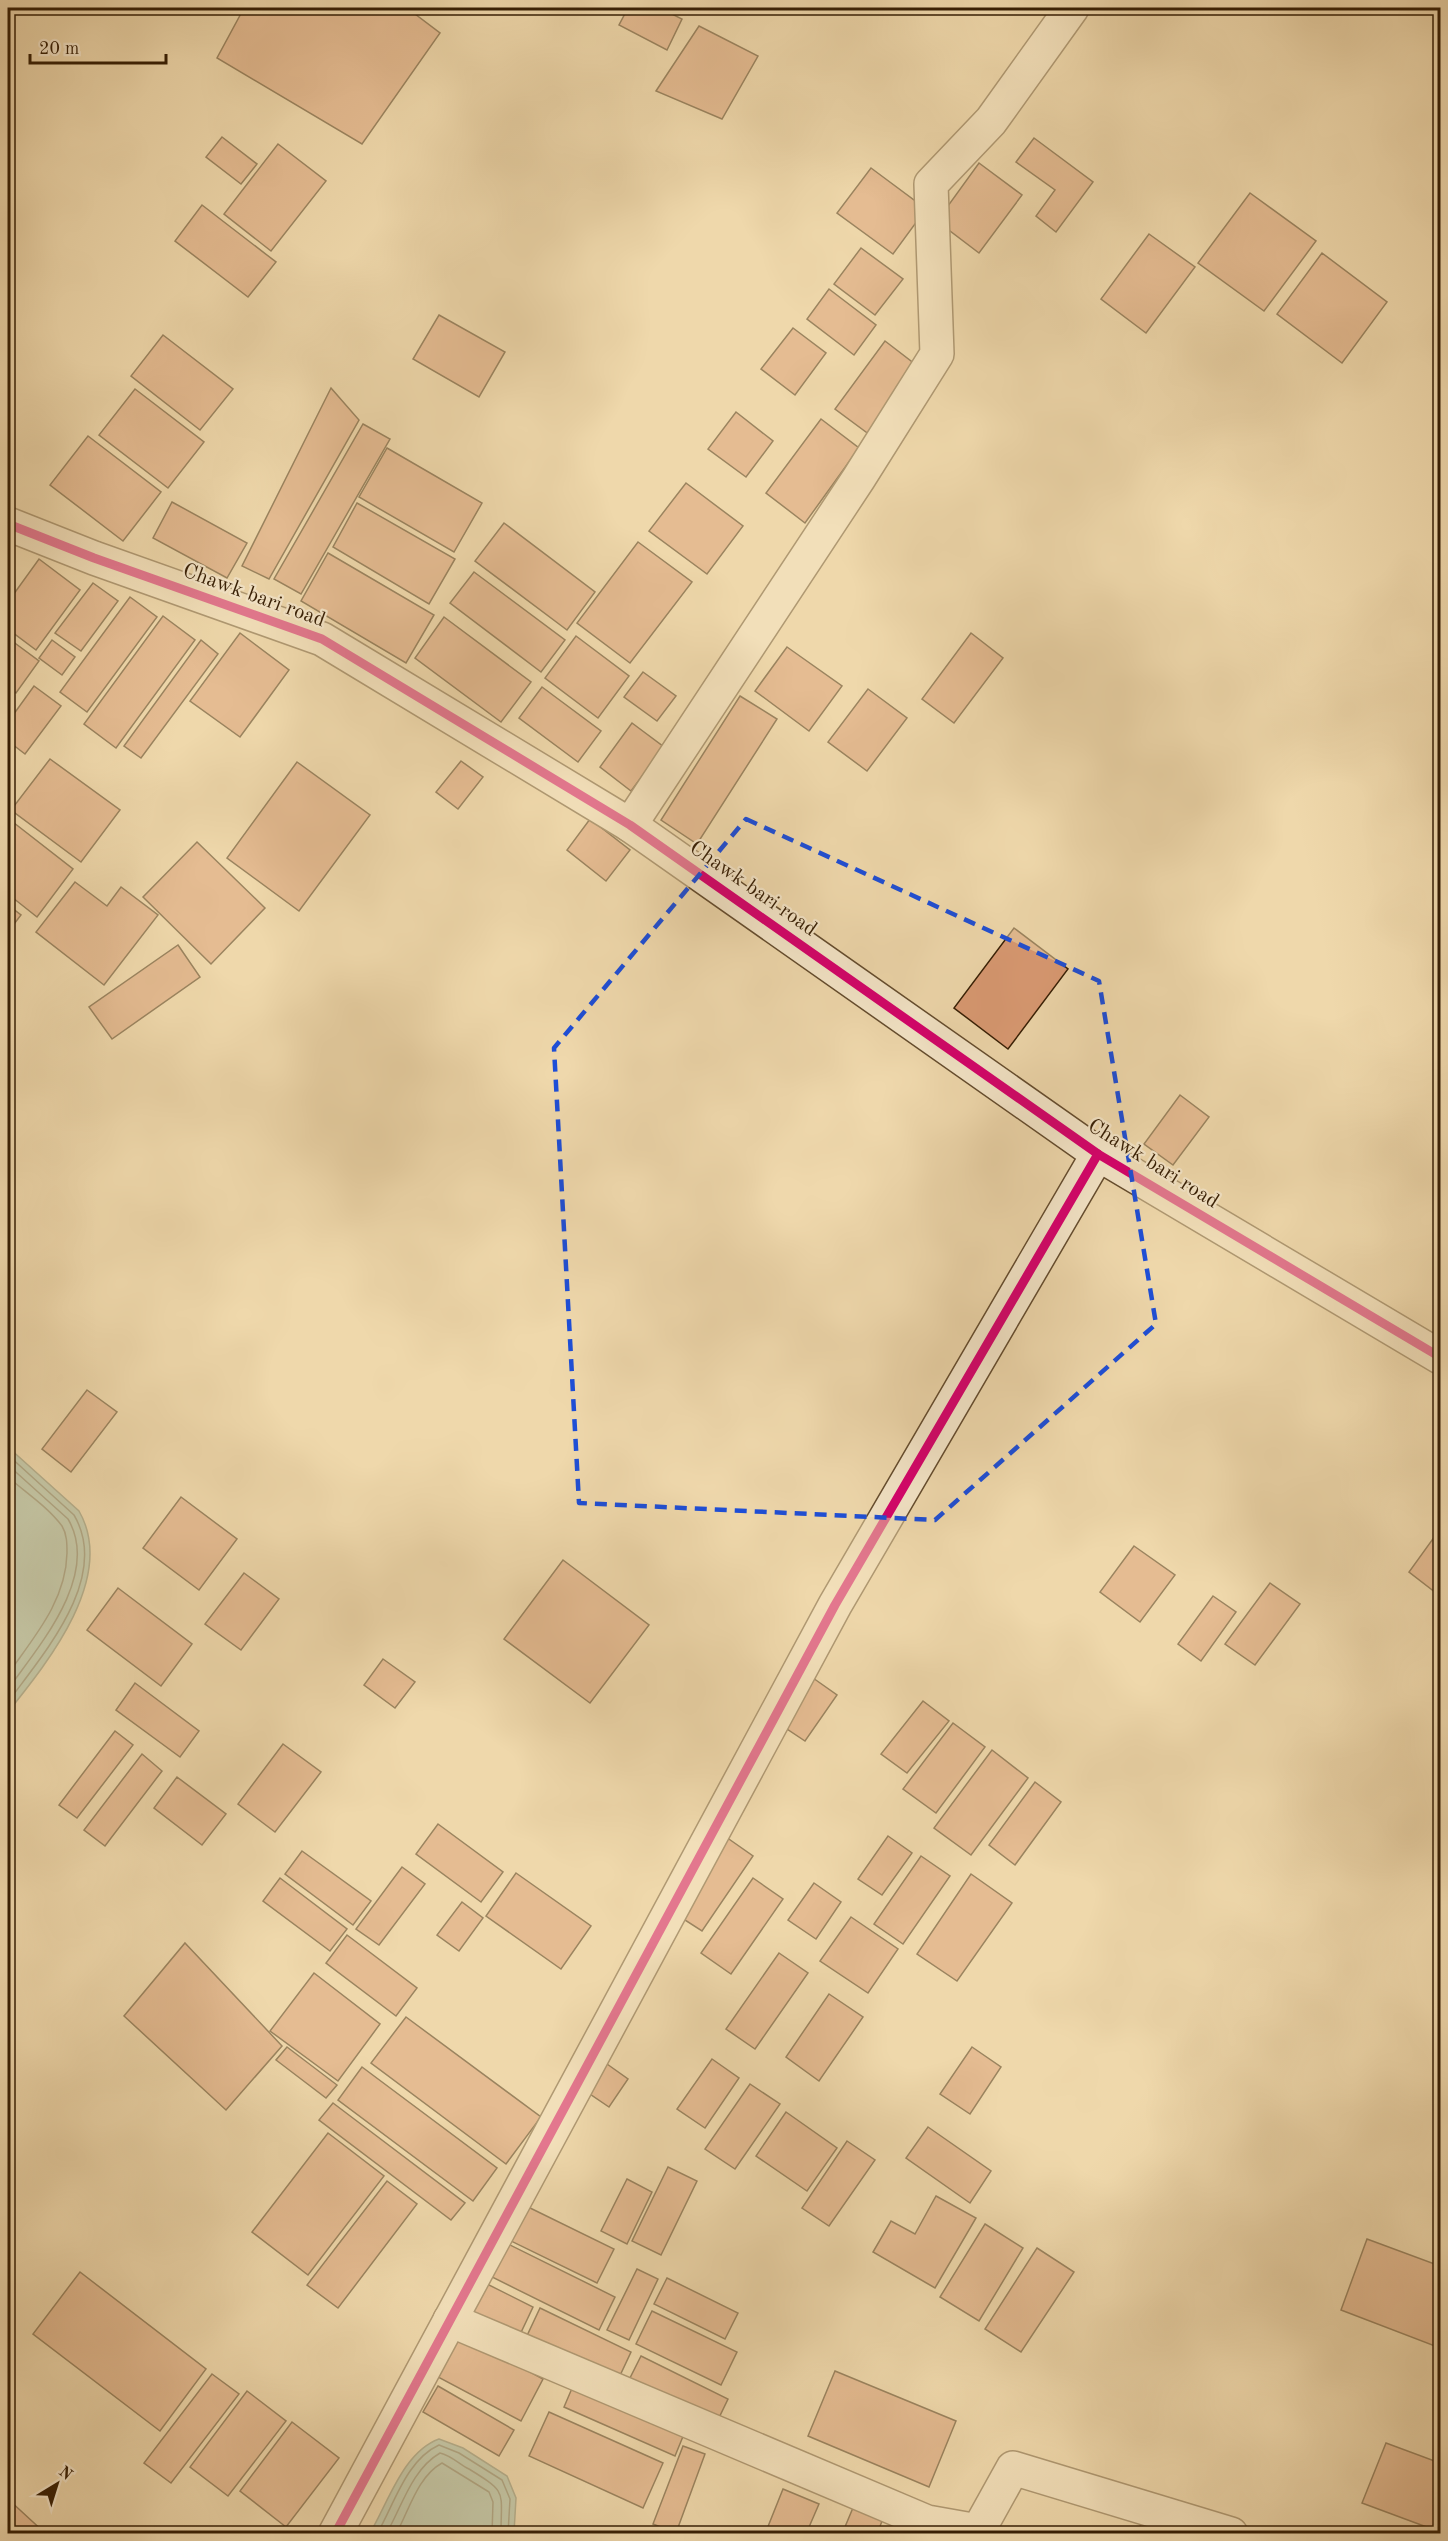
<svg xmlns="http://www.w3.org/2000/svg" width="1448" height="2541" font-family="'Old Standard TT',serif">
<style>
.water{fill:#9abaa8;stroke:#727c66;stroke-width:1.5}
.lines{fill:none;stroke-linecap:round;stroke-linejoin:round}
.shore{stroke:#686c56;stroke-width:1.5}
.building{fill:#da9a73;stroke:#361e04;stroke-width:1.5}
.street-casing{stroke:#644c2e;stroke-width:36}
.street{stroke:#f5e6c9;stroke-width:33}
.cycleway-casing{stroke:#f5e6c9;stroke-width:13}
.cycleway{stroke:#d6006c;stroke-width:9}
.marked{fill:none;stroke:#1d4ed8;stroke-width:4.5;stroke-dasharray:12 8;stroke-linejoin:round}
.labels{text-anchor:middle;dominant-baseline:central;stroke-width:4.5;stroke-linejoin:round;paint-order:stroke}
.street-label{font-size:21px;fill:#361e04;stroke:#f5e6c9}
</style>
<rect width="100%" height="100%" fill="#efd8ac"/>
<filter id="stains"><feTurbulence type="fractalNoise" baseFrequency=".00333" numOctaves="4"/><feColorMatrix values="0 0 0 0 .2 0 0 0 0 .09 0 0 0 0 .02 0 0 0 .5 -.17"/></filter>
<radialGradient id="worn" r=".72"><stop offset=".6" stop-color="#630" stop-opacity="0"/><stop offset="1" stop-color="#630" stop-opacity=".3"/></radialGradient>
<g class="water">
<path d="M8 1447 79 1511C117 1577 48 1662 8 1712Z"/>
<path d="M439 2439 463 2448 507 2476 516 2498 514 2533H370C388 2503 403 2452 439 2439Z"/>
</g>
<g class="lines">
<g class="shore">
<path d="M8 1455 74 1515C111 1578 43 1654 8 1702"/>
<path d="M8 1465 68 1519C101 1575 39 1646 8 1689"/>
<path d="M8 1477C25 1492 48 1507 62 1526 67 1534 67 1544 67 1553 66 1601 34 1637 8 1674"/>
<path d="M377 2534C394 2505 406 2460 439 2445L459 2453 502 2480 510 2499 508 2534"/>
<path d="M386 2534C402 2507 411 2470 440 2453 452 2456 459 2464 469 2469 508 2493 501 2490 501 2534"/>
<path d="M396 2534C409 2511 417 2477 442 2463L489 2492 493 2502 492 2534"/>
</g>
</g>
<g class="building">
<polygon points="244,8 407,8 440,33 362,144 217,58"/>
<polygon points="628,8 660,8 682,19 667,50 619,25"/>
<polygon points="699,26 758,56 722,119 656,91"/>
<polygon points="222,137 257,164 241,184 206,157"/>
<polygon points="1034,138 1093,182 1056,232 1036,216 1055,190 1016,162"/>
<polygon points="278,144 326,181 271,251 224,214"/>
<polygon points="979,163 1022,195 979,253 937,221"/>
<polygon points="871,168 926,209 893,254 837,213"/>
<polygon points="1250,193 1316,241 1264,311 1198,263"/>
<polygon points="202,205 276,262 248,297 175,241"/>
<polygon points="1149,234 1195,267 1146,333 1101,299"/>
<polygon points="861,248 903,279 875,315 834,284"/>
<polygon points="1322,253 1387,302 1342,363 1277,314"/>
<polygon points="829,289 876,325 854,355 807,319"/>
<polygon points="439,315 505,352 479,397 413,359"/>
<polygon points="793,328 826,353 795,395 761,369"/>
<polygon points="163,335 233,389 200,430 131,376"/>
<polygon points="885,341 920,368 870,435 835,409"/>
<polygon points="331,388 359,420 269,579 242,566"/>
<polygon points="135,389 204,442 168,488 99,435"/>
<polygon points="736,412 773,441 746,477 708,449"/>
<polygon points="821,419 859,448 805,523 766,493"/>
<polygon points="363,424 390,439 301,594 274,579"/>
<polygon points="88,436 161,492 123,541 50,485"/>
<polygon points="387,448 482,503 454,552 359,497"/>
<polygon points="686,483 743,526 707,574 649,531"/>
<polygon points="172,502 247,543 227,578 153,538"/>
<polygon points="357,503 455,559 429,604 333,547"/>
<polygon points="504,523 595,592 567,630 475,561"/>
<polygon points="638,542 692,582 630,663 577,623"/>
<polygon points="328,553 434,615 406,663 301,601"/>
<polygon points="39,559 80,590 36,650 8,629 8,602"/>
<polygon points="474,572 565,640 541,672 450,603"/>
<polygon points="93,583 118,601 81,651 55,633"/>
<polygon points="130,597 157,617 87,712 60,692"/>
<polygon points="163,616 195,640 116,748 84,724"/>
<polygon points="444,617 531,682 501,722 415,658"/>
<polygon points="240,633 289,670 240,737 190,701"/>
<polygon points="971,633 1003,658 954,723 922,699"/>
<polygon points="576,636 629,676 598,718 545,678"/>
<polygon points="8,638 39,661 16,693 8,687"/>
<polygon points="52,640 75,657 62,675 39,658"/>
<polygon points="201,640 218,654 141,758 124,746"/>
<polygon points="787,647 842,686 809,731 755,691"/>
<polygon points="643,672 676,696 657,721 624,697"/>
<polygon points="34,686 61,706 25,754 8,741 8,722"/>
<polygon points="542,687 601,731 578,762 519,718"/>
<polygon points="868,689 907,718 867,771 828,742"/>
<polygon points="740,696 777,719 697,844 661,820"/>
<polygon points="632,723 664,747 631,791 600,767"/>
<polygon points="50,759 120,810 81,862 11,810"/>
<polygon points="461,761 483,777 458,809 436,792"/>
<polygon points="297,762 370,815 299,911 227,858"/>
<polygon points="9,819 73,869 37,917 8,894"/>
<polygon points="590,819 630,850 606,881 567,850"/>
<polygon points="197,842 265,908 211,964 143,897"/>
<polygon points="75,882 107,906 121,887 158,915 104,985 36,932"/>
<polygon points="8,905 21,915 8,932"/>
<polygon points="1014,928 1068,969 1008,1049 954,1008"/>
<polygon points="178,945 200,977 112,1039 89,1007"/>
<polygon points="1180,1095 1209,1117 1173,1165 1144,1144"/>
<polygon points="87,1390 117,1412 71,1472 42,1449"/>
<polygon points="181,1497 237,1539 199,1590 143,1548"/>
<polygon points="1440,1529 1440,1596 1409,1572"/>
<polygon points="1134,1546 1175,1575 1140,1622 1100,1592"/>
<polygon points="563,1560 649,1625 590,1703 504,1639"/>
<polygon points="244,1573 279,1599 241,1650 205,1624"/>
<polygon points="1270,1583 1300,1604 1255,1665 1225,1644"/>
<polygon points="118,1588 192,1644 161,1686 87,1630"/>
<polygon points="1213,1596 1236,1612 1201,1661 1178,1644"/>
<polygon points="383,1659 415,1682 395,1708 364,1685"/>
<polygon points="813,1678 837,1695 805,1741 781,1725"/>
<polygon points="135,1683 199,1731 180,1757 116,1710"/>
<polygon points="923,1701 949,1721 907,1773 881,1754"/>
<polygon points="953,1723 985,1747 936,1813 903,1789"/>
<polygon points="115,1731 133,1745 77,1818 59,1805"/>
<polygon points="283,1744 321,1772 275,1832 238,1804"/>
<polygon points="992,1750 1028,1778 971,1855 934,1828"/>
<polygon points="142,1754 162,1771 105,1846 84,1830"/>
<polygon points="177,1777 226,1814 202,1845 154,1808"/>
<polygon points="1035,1782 1061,1802 1015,1865 989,1845"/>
<polygon points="438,1824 503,1872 481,1902 416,1854"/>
<polygon points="888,1836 912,1853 882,1895 858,1879"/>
<polygon points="726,1837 753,1856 702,1931 674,1913"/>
<polygon points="302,1851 371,1901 353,1925 285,1874"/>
<polygon points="921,1856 950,1876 903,1944 874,1924"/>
<polygon points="402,1867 425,1884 379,1945 356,1929"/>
<polygon points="516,1873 591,1926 561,1969 486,1916"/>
<polygon points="971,1874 1012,1903 957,1981 917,1954"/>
<polygon points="280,1878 347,1929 330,1951 263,1901"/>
<polygon points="753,1878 783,1899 731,1974 701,1953"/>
<polygon points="814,1883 841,1902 816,1939 788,1920"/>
<polygon points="462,1902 483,1918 459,1951 437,1935"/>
<polygon points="851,1917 898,1949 868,1993 820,1961"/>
<polygon points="347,1935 417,1988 396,2016 326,1963"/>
<polygon points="185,1943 282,2046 226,2110 124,2016"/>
<polygon points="779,1953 808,1973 755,2049 726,2029"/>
<polygon points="314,1973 380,2024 338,2081 270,2031"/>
<polygon points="829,1994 863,2017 819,2081 786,2057"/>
<polygon points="406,2017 541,2117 506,2164 371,2063"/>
<polygon points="287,2047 337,2085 326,2098 276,2060"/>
<polygon points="972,2047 1001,2067 970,2114 940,2094"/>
<polygon points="712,2059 739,2078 705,2128 677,2109"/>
<polygon points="607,2064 628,2079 609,2107 587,2092"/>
<polygon points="362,2067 497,2168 473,2201 338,2100"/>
<polygon points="750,2084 780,2104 735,2169 705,2149"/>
<polygon points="333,2103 465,2203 451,2220 319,2120"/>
<polygon points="786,2112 837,2148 807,2191 756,2156"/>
<polygon points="928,2127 991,2171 970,2203 906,2158"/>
<polygon points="328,2133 384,2176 308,2275 252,2232"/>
<polygon points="847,2141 875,2160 829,2226 802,2208"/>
<polygon points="668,2167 697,2181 661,2255 632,2241"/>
<polygon points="627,2179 652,2192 627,2244 601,2231"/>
<polygon points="387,2181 417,2204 338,2308 307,2285"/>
<polygon points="936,2196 976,2218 935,2288 873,2252 891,2221 915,2234"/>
<polygon points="524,2205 614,2249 597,2283 507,2239"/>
<polygon points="985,2224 1023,2248 979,2321 940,2297"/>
<polygon points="1367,2239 1440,2266 1440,2348 1341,2310"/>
<polygon points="506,2243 615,2297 599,2330 490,2276"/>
<polygon points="1037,2248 1074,2272 1021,2352 985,2329"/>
<polygon points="637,2269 658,2279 629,2340 607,2330"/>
<polygon points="80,2272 206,2369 160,2431 33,2334"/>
<polygon points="667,2278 738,2313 725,2339 654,2304"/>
<polygon points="483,2282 533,2307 516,2343 465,2318"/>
<polygon points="540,2308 631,2352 616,2384 525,2340"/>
<polygon points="652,2311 737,2352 721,2385 636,2344"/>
<polygon points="461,2334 543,2379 521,2421 438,2377"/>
<polygon points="641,2356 728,2399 714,2428 626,2386"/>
<polygon points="835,2371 956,2421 929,2487 808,2436"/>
<polygon points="212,2374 239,2394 171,2483 144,2463"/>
<polygon points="438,2386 514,2430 499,2456 423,2412"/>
<polygon points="573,2386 684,2434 675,2456 564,2407"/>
<polygon points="247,2391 286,2421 228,2496 190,2467"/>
<polygon points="549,2412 663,2463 643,2508 529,2456"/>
<polygon points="292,2422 339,2458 286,2527 240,2491"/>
<polygon points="1386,2443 1440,2463 1440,2505 1432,2529 1362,2503"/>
<polygon points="683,2446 705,2454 676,2533 653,2524"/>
<polygon points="783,2489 819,2504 806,2534 765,2534"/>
<polygon points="8,2499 46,2534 8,2534"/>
<polygon points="855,2503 884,2516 877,2534 842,2534"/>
<polygon points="1146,2515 1182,2534 1136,2534"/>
</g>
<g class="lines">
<defs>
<g id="street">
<polyline points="8,524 94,558 322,639 630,825 1098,1154 1440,1357"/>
<polyline points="630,825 859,478 937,354 931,184 991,121 1072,8"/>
<polyline points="450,2320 927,2522 978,2531 1013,2468 1231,2534"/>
<polyline points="335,2534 835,1605 1098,1154"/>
</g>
</defs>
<use href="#street" class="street-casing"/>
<use href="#street" class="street"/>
<defs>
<g id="cycleway">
<polyline points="8,524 94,558 322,639 630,825 1098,1154 1440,1357"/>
<polyline points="335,2534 835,1605 1098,1154"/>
</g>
</defs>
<use href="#cycleway" class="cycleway-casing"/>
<use href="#cycleway" class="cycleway"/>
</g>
<path d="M0 0H1448V2541H0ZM746 819 1099 981 1156 1324 935 1520 579 1503 554 1048Z" fill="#efd8ac" fill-opacity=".55" fill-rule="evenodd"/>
<path class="marked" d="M746 819 1099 981 1156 1324 935 1520 579 1503 554 1048Z"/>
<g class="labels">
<g class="street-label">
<text transform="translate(254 596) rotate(20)">Chawk bari road</text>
<text transform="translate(753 889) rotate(35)">Chawk bari road</text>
<text transform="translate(1153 1164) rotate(32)">Chawk bari road</text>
</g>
</g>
<rect width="1448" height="2541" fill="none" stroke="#efd8ac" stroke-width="30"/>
<rect x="9" y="9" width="1430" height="2523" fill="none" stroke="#361e04" stroke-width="3"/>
<rect x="15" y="15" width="1418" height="2511" fill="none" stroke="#361e04" stroke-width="1.5"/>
<g transform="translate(57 2484) rotate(38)" stroke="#f5e6c9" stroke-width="4.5" paint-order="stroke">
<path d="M0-4.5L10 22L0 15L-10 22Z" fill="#361e04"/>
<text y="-9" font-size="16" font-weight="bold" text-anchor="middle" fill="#361e04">N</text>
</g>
<path d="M30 54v9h136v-9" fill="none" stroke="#361e04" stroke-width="3"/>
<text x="39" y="54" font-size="18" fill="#361e04" stroke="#f5e6c9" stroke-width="4.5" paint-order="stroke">20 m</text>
<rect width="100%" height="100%" filter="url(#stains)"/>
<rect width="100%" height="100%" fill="url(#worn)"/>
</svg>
